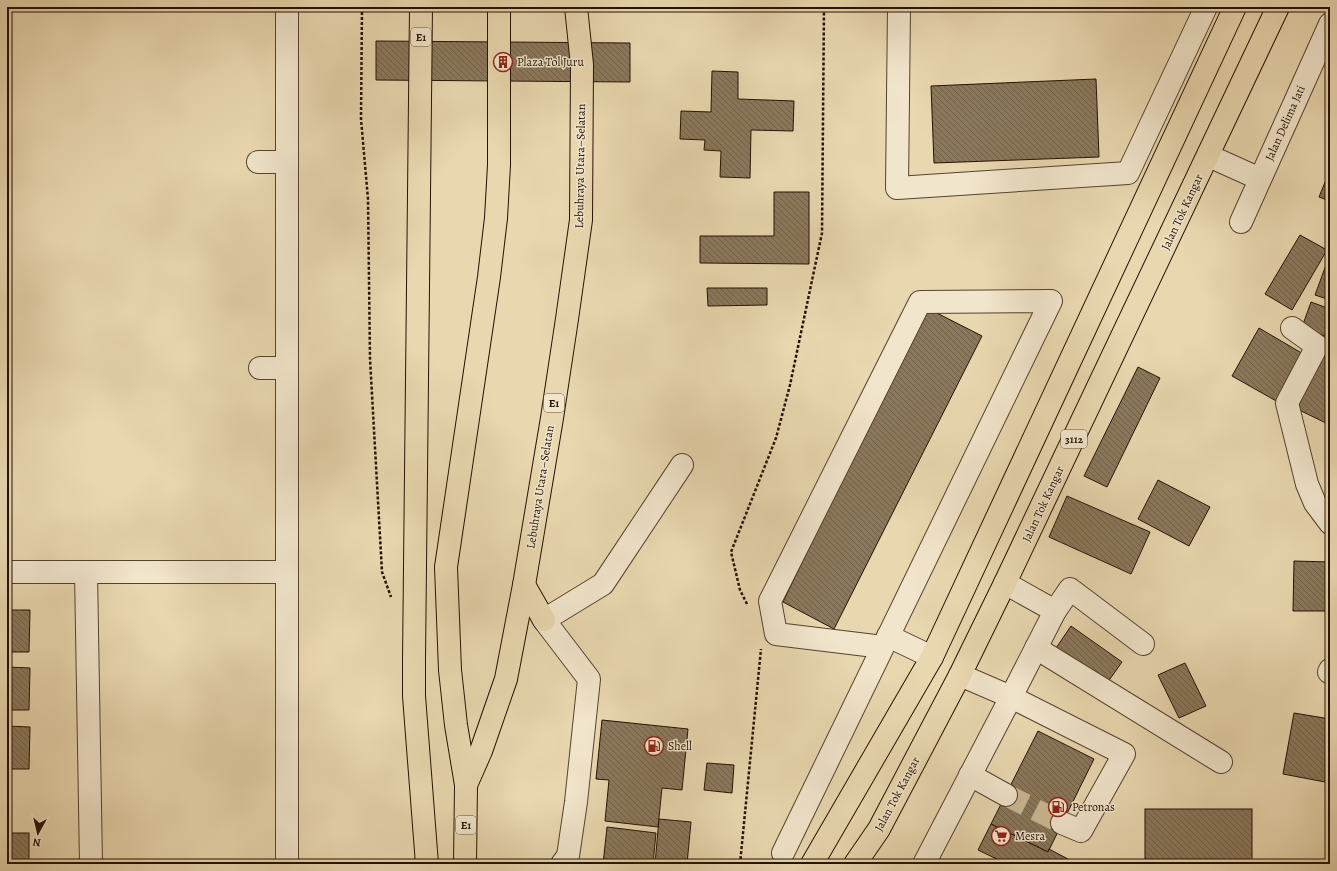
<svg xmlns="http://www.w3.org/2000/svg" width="1337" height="871" font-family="Alegreya,serif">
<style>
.building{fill:url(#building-back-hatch);stroke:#241103}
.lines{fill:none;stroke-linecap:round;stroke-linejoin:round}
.minor-tunnel{stroke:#cbb995;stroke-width:22;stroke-dasharray:22 11;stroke-linecap:butt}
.minor-casing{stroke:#55422e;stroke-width:24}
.major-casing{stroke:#241103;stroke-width:24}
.highway-casing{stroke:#241103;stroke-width:24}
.path{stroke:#241103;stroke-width:2.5;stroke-dasharray:3 2;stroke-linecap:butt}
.minor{stroke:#f1e5cb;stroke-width:22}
.major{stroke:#e9d7af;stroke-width:22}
.highway{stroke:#e9d7af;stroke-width:22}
.labels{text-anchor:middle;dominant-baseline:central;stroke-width:3;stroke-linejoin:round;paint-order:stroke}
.shield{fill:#f1e5cb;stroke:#62513f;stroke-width:1}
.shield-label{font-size:11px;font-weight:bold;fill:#241103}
.poi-label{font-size:12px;fill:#241103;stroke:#f1e5cb;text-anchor:start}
.street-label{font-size:12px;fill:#241103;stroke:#f1e5cb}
</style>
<defs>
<pattern id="building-back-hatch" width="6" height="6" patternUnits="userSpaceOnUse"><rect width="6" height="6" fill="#8a785c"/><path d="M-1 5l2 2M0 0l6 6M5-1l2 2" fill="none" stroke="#71614a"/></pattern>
</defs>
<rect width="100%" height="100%" fill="#e9d7af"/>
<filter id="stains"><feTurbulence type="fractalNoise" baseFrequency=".005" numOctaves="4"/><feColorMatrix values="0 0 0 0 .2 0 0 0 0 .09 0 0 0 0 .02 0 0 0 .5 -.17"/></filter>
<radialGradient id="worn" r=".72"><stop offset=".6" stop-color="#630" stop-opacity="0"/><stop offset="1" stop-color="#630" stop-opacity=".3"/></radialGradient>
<g class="building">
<polygon points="376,41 630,43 630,82 376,80"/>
<polygon points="712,71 738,72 738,99 794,101 793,131 751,130 750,178 720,177 721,151 704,150 705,140 680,139 681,111 711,112"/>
<polygon points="1096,79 1099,157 934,163 931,86"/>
<polygon points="1330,170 1330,201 1319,197"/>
<polygon points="774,192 809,192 809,264 700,263 700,236 774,236"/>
<polygon points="1300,235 1327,250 1292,310 1265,294"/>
<polygon points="1326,265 1330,266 1330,300 1315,295"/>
<polygon points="707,288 767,288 767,305 708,306"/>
<polygon points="1311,302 1330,309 1330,338 1302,327"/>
<polygon points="929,309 982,336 834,629 783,602 920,317"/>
<polygon points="1259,328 1305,355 1278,402 1232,376"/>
<polygon points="1320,350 1330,354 1330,425 1293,407"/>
<polygon points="1138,367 1160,378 1107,487 1084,476"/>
<polygon points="1158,480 1210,507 1189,546 1138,519"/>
<polygon points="1067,496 1150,532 1131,574 1049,537"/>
<polygon points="1294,561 1330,562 1330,611 1293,611"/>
<polygon points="7,610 30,610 29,652 7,652"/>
<polygon points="1071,626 1122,662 1105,686 1054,651"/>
<polygon points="1185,663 1206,706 1179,718 1158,675"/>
<polygon points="7,667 30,668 29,710 7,710"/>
<polygon points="1294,713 1330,719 1330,752 1325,782 1283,774"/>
<polygon points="602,720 688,729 682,790 662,788 658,827 605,821 609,780 596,779"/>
<polygon points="7,726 30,727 29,769 7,769"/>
<polygon points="1038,731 1094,759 1048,852 991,824"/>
<polygon points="707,763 734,765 732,793 704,790"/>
<rect x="1145" y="809" width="107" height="55"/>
<polygon points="659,819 691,822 687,864 655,864"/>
<polygon points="991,824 1048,852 1049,849 1068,859 1065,864 1007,864 978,850"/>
<polygon points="607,827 656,833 653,864 603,864"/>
<rect x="7" y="833" width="22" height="31"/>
</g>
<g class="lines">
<polyline class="minor-tunnel" points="1006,795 1062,823"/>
<defs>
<g id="minor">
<polyline points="899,7 897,188 1128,173 1206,7"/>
<polyline points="1209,156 1260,179"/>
<polyline points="258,162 287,162"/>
<polyline points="1241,222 1330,24"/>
<polyline points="1292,328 1317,346 1287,403 1307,484 1315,503 1330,523"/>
<polyline points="260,368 287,368"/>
<polyline points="7,572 287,572"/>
<polyline points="86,572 91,864"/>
<polyline points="1005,583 1055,611 1070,589 1143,644"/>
<polyline points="1055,611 1011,697 1124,754 1081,831 1062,823"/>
<polyline points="888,636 932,657"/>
<polyline points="1036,648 1221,762"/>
<polyline points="1329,672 1330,670"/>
<polyline points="970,775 1006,795"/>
<polyline points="783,853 1051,301 920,302 770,601 776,634 883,647"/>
<polyline points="287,864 287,7"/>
<polyline points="562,864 568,856 576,802 589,679 544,620 603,584 682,465"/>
<polyline points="924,864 1011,697 960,675"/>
</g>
<g id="major">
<polyline points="812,864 932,657 1235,7"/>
<polyline points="855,864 879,829 960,675 1005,583 1278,7"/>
</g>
<g id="highway">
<polyline points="421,7 414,660 414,696 427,864"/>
<polyline points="524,585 544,620"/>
<polyline points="466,785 456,725 450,670 446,567 489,277 496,218 499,165 499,7"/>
<polyline points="465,864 466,785 481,751 506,679 524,585 552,418 567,319 581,220 582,65 576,7"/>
</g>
</defs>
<use href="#minor" class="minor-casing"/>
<use href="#major" class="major-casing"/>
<use href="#highway" class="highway-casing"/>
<g class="path">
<polyline points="362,7 361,119 368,199 370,359 382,572 391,597"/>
<polyline points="747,604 740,590 731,552 776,438 790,385 822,233 824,7"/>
<polyline points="740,864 761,649"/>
</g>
<use href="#minor" class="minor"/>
<use href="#major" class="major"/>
<use href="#highway" class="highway"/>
</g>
<defs>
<symbol id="building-ring" viewBox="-11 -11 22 22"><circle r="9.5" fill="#f1e5cb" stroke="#8f2418" stroke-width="1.5"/><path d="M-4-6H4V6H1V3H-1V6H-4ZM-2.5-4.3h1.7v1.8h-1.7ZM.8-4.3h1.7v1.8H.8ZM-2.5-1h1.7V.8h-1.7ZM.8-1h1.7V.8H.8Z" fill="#8f2418"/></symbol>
<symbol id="fuel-ring" viewBox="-11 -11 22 22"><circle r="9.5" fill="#f1e5cb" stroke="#8f2418" stroke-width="1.5"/><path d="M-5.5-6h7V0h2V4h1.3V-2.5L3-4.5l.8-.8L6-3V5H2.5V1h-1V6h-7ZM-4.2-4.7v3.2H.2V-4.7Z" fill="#8f2418"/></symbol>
<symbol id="supermarket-ring" viewBox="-11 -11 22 22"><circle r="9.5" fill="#f1e5cb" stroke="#8f2418" stroke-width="1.5"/><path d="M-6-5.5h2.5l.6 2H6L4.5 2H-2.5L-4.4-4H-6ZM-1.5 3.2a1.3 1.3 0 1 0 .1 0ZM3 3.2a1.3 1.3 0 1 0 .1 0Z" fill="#8f2418"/></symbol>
</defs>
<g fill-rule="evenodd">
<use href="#building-ring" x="492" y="51" width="22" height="22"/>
<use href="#fuel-ring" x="643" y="735" width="22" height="22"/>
<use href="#fuel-ring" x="1047" y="796" width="22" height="22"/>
<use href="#supermarket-ring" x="990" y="825" width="22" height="22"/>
</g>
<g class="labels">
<g class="shield">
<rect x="411" y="28" width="20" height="18" rx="3"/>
<rect x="544" y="394" width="20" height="18" rx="3"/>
<rect x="1061" y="430" width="26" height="18" rx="3"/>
<rect x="456" y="816" width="20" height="18" rx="3"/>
</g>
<g class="shield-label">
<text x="421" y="37">E1</text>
<text x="554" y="403">E1</text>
<text x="1074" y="439">3112</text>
<text x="466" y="825">E1</text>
</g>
<g class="poi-label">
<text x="517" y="62">Plaza Tol Juru</text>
<text x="668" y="746">Shell</text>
<text x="1072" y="807">Petronas</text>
<text x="1015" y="836">Mesra</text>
</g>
<g class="street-label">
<text transform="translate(1285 123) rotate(-66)">Jalan Delima Jati</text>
<text transform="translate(580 166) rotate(-89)">Lebuhraya Utara–Selatan</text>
<text transform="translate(1182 212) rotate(-65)">Jalan Tok Kangar</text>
<text transform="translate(540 487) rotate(-81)">Lebuhraya Utara–Selatan</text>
<text transform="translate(1043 504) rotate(-65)">Jalan Tok Kangar</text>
<text transform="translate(897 794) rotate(-62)">Jalan Tok Kangar</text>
</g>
</g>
<rect width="1337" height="871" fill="none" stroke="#e9d7af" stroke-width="24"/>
<rect x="8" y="8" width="1321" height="855" fill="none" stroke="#241103" stroke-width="2"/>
<rect x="12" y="12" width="1313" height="847" fill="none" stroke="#241103"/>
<g transform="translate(38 833) rotate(188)" stroke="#f1e5cb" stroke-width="3" paint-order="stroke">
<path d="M0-3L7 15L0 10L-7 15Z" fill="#241103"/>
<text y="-6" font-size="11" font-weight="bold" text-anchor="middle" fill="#241103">N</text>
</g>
<rect width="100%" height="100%" filter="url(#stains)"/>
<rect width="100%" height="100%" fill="url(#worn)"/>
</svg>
